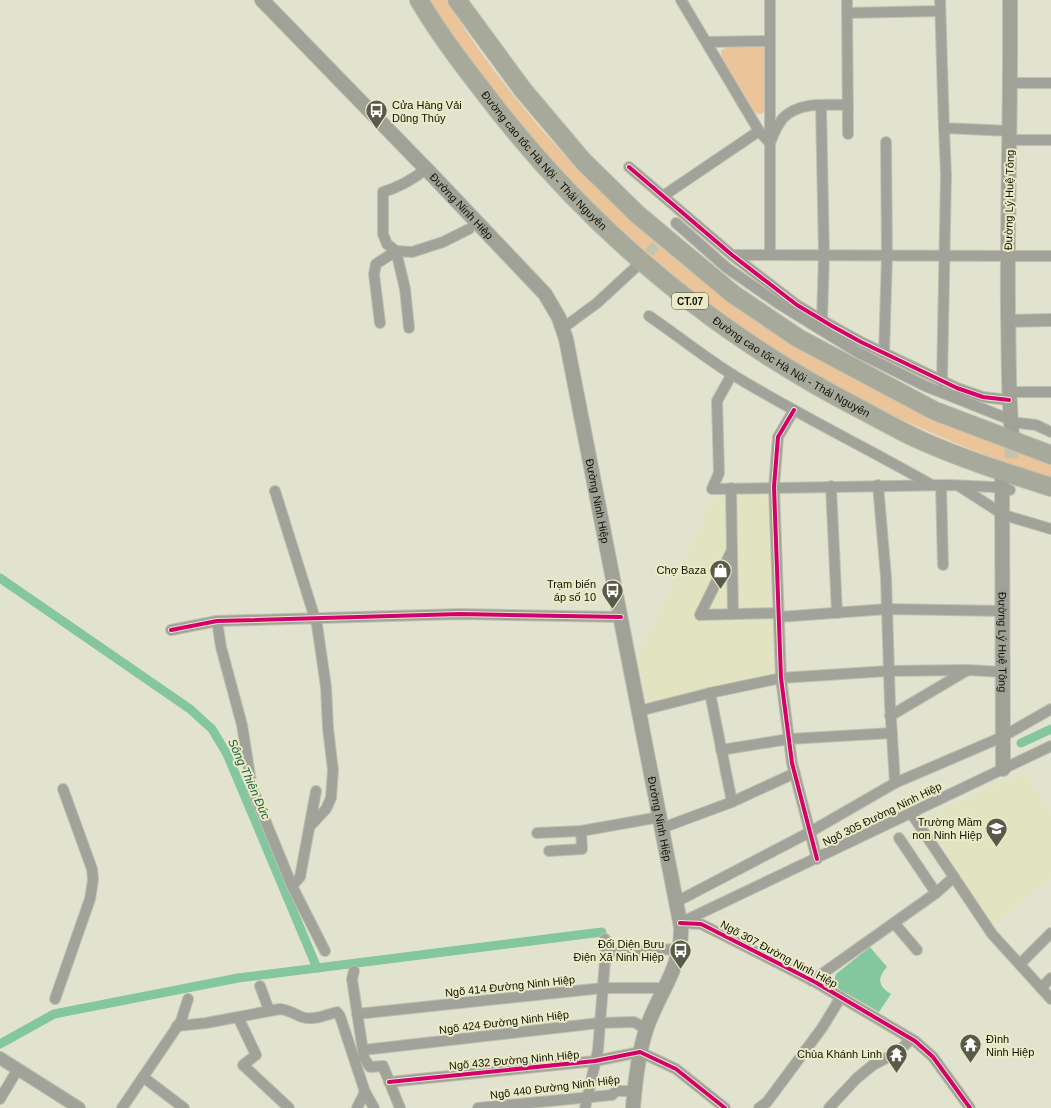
<svg xmlns="http://www.w3.org/2000/svg" width="1051" height="1108" font-family="Helvetica,sans-serif">
<style>
.built{fill:#e2e3c1}
.green{fill:#ebc49a}
.water{fill:#84c69e}
.lines{fill:none;stroke-linecap:round;stroke-linejoin:round}
.canal{stroke:#84c69e;stroke-width:9}
.minor-tunnel{stroke:#c3c4b0;stroke-width:10;stroke-dasharray:10 5;stroke-linecap:butt}
.secondary-tunnel{stroke:#c3c4b0;stroke-width:14;stroke-dasharray:14 7;stroke-linecap:butt}
.minor-casing{stroke:#bfc0b0;stroke-width:12}
.tertiary-casing{stroke:#bfc0b0;stroke-width:14}
.secondary-casing{stroke:#bfc0b0;stroke-width:16}
.motorway-casing{stroke:#bfc0b0;stroke-width:20}
.minor{stroke:#a1a39a;stroke-width:10}
.tertiary{stroke:#a1a39a;stroke-width:12}
.secondary{stroke:#a0a297;stroke-width:14}
.motorway{stroke:#a7aa9b;stroke-width:18}
.cycleway-casing{stroke:#eaebc6;stroke-width:6}
.cycleway{stroke:#d6006c;stroke-width:4}
.labels{text-anchor:middle;dominant-baseline:central;stroke-width:4;stroke-linejoin:round;paint-order:stroke}
.shield{fill:#eaebc6;stroke:#52523f;stroke-width:1}
.shield-label{font-size:10px;font-weight:bold;fill:#111105}
.poi-label{font-size:11px;fill:#111105;stroke:#eaebc6;text-anchor:end}
.street-label{font-size:11px;fill:#111105;stroke:#eaebc6}
.water-label{font-size:12px;font-style:italic;fill:#1a5f3f;stroke:#eaebc6}
</style>
<rect width="100%" height="100%" fill="#e2e3ce"/>
<g class="built">
<polygon points="762,493 769,502 775,666 766,677 647,702 638,665 639,655 711,502 718,495"/>
<polygon points="1026,771 1051,814 1051,879 991,927 925,817"/>
</g>
<g class="green">
<path d="M429 0H446C584 221 804 384 1051 462V478C875 421 724 334 593 203 574 184 554 166 537 145 524 130 512 114 500 98 475 66 449 35 429 0Z"/>
<polygon points="730,45 760,45 766,49 766,109 762,114 757,114 754,111 722,58 721,51"/>
</g>
<path class="water" d="M870 947 887 967C877 978 878 986 891 994L879 1012 839 989 834 981 836 974Z"/>
<g class="lines">
<g class="canal">
<polyline points="0,578 190,709 212,729 227,754 317,968"/>
<polyline points="1021,743 1051,729"/>
<polyline points="0,1044 54,1014 238,978 602,932"/>
</g>
<polyline class="minor-tunnel" points="639,264 666,234"/>
<polyline class="secondary-tunnel" points="1011,479 1012,435"/>
<defs>
<g id="minor">
<polyline points="681,0 759,131"/>
<polyline points="847,0 848,134"/>
<polyline points="940,0 944,128 1010,131"/>
<polyline points="847,13 940,11"/>
<polyline points="707,42 770,41"/>
<polyline points="1011,83 1051,83"/>
<polyline points="821,105 824,256 822,319"/>
<polyline points="1010,140 1051,140"/>
<polyline points="629,167 732,255 797,305 832,326 861,342 957,388 983,397 1009,400"/>
<path d="M663 196 759 131 770 143C773 135 777 125 783 118 800 101 826 105 848 105"/>
<polyline points="676,223 727,268 779,304 857,352 925,386 1006,418"/>
<polyline points="732,255 1051,256"/>
<polyline points="770,255 770,0"/>
<path d="M649 316C677 335 704 357 733 375 797 414 865 447 930 484"/>
<polyline points="380,323 374,274 376,264 396,251 412,252 443,242 469,229"/>
<path d="M409 328 405 289 396 251 387 244 383 234V192C400 187 412 180 426 169"/>
<polyline points="563,328 597,303 636,267"/>
<polyline points="884,353 887,256 886,142"/>
<polyline points="732,374 717,401 719,473 712,489 950,485 993,487 1010,490"/>
<polyline points="942,382 946,175 944,128"/>
<polyline points="1009,392 1051,392"/>
<polyline points="794,410 778,437 774,487 781,678 792,763 817,859"/>
<polyline points="1011,422 1036,425 1051,432"/>
<polyline points="878,485 886,577 890,704 895,783"/>
<polyline points="941,485 943,565"/>
<polyline points="831,486 837,613"/>
<polyline points="959,486 1004,515 1051,529"/>
<polyline points="731,488 732,550"/>
<polyline points="275,491 317,625 326,687 328,728 333,770 331,798 326,809 310,826"/>
<polyline points="733,614 732,550 700,615 778,613"/>
<polyline points="779,617 887,609 1003,611"/>
<polyline points="217,621 221,647 242,725 252,788 292,886 325,951"/>
<polyline points="171,630 217,621 460,614 621,617"/>
<polyline points="710,693 732,802"/>
<polyline points="639,711 710,693 781,678 888,671 968,670 1003,672"/>
<polyline points="890,716 966,671"/>
<polyline points="721,750 789,739 892,733"/>
<polyline points="911,813 992,934 1051,999"/>
<polyline points="662,828 732,802 795,773"/>
<polyline points="537,833 581,831"/>
<polyline points="899,838 936,893 954,877"/>
<polyline points="549,851 582,849 581,831 660,817"/>
<polyline points="292,886 300,877 316,791"/>
<polyline points="676,902 810,832 895,783 1002,737 1051,709"/>
<polyline points="680,923 1051,746"/>
<polyline points="682,923 701,924 711,929 815,982 915,1041 933,1057 970,1108"/>
<polyline points="894,923 917,950"/>
<polyline points="605,952 680,949"/>
<polyline points="1020,964 1051,933"/>
<polyline points="354,971 352,979 364,1058 370,1067 383,1066 400,1108"/>
<polyline points="812,981 936,893"/>
<polyline points="260,986 269,1010"/>
<polyline points="1041,988 1051,978"/>
<polyline points="55,999 90,899 93,880 92,869 63,789"/>
<polyline points="357,1014 603,988 666,988"/>
<polyline points="238,1017 256,1055 243,1065 289,1108"/>
<path d="M177 1026 206 1023 280 1009C289 1010 294 1014 302 1017 313 1021 325 1015 337 1012L340 1016 365 1092 374 1108"/>
<polyline points="363,1050 599,1023 634,1022 646,1029"/>
<polyline points="143,1077 184,1108"/>
<polyline points="389,1082 595,1061 640,1052 676,1069 725,1108"/>
<polyline points="0,1099 18,1069"/>
<polyline points="122,1108 181,1021 188,999"/>
<polyline points="357,1108 365,1092"/>
<polyline points="478,1108 612,1095 616,1091 634,1091"/>
<polyline points="585,1108 598,1050 606,947 605,939"/>
<polyline points="759,1108 767,1102 822,1028 841,997"/>
<polyline points="829,1108 857,1078 873,1065 898,1052 911,1039"/>
</g>
<g id="tertiary">
<polyline points="1008,321 1051,320"/>
<polyline points="0,1058 79,1108"/>
</g>
<g id="secondary">
<path id="s1" d="M262 0 434 177 545 294 559 318 566 339 681 927C682 969 658 993 646 1030 638 1055 635 1082 633 1108"/>
<path d="M1010 0C1011 104 1007 209 1008 313 1009 354 1008 394 1012 435"/>
<path id="s2" d="M1002 476 1003 769"/>
</g>
<g id="motorway">
<path id="s3" d="M419 0C437 31 458 59 480 87 582 223 710 332 862 410 881 420 900 431 920 440 962 459 1007 473 1051 487"/>
<polyline points="457,0 523,90 583,161 637,214 733,294 798,338 935,411 1051,455"/>
</g>
</defs>
<use href="#minor" class="minor-casing"/>
<use href="#tertiary" class="tertiary-casing"/>
<use href="#secondary" class="secondary-casing"/>
<use href="#motorway" class="motorway-casing"/>
<use href="#minor" class="minor"/>
<use href="#tertiary" class="tertiary"/>
<use href="#secondary" class="secondary"/>
<use href="#motorway" class="motorway"/>
<defs>
<g id="cycleway">
<polyline points="629,167 732,255 797,305 832,326 861,342 957,388 983,397 1009,400"/>
<polyline points="794,410 778,437 774,487 781,678 792,763 817,859"/>
<polyline points="171,630 217,621 460,614 621,617"/>
<polyline points="680,923 701,924 711,929 815,982 915,1041 933,1057 970,1108"/>
<polyline points="389,1082 595,1061 640,1052 676,1069 725,1108"/>
</g>
</defs>
<use href="#cycleway" class="cycleway-casing"/>
<use href="#cycleway" class="cycleway"/>
</g>
<defs>
<symbol id="bus-pin" viewBox="-11 -11 22 30"><path d="M0 17L-7.5 6A9.5 9.5 0 1 1 7.5 6Z" fill="#5a5a4b" stroke="#eaebc6"/><path d="M-5-6H5V4H4V6H2V4H-2V6H-4V4H-5ZM-3.5-4V0h7V-4ZM-3.5 1.2v1.5H-2V1.2ZM2 1.2v1.5H3.5V1.2Z" fill="#fff"/></symbol>
<symbol id="shop-pin" viewBox="-11 -11 22 30"><path d="M0 17L-7.5 6A9.5 9.5 0 1 1 7.5 6Z" fill="#5a5a4b" stroke="#eaebc6"/><path d="M-5-2.5h2.3a2.7 3.5 0 0 1 5.4 0H5L5.5 6h-11ZM-1.5-2.5h3a1.5 2.3 0 0 0-3 0Z" fill="#fff"/></symbol>
<symbol id="school-pin" viewBox="-11 -11 22 30"><path d="M0 17L-7.5 6A9.5 9.5 0 1 1 7.5 6Z" fill="#5a5a4b" stroke="#eaebc6"/><path d="M0-5L7-2L0 1L-7-2ZM-4 1L0 2.5L4 1V4Q0 6-4 4Z" fill="#fff"/></symbol>
<symbol id="temple-pin" viewBox="-11 -11 22 30"><path d="M0 17L-7.5 6A9.5 9.5 0 1 1 7.5 6Z" fill="#5a5a4b" stroke="#eaebc6"/><path d="M0-6L5-2H3V0L6.5 2.5H4V6H1.5V3h-3V6H-4V2.5H-6.5L-3 0V-2H-5Z" fill="#fff"/></symbol>
</defs>
<g fill-rule="evenodd">
<use href="#bus-pin" x="364" y="98" width="25" height="34"/>
<use href="#shop-pin" x="708" y="558" width="25" height="34"/>
<use href="#bus-pin" x="600" y="578" width="25" height="34"/>
<use href="#school-pin" x="984" y="816" width="25" height="34"/>
<use href="#bus-pin" x="668" y="938" width="25" height="34"/>
<use href="#temple-pin" x="958" y="1032" width="25" height="34"/>
<use href="#temple-pin" x="884" y="1042" width="25" height="34"/>
</g>
<g class="labels">
<rect class="shield" x="672" y="293" width="36" height="16" rx="3"/>
<g class="shield-label">
<text x="690" y="301">CT.07</text>
</g>
<g class="poi-label">
<text x="392" y="105" text-anchor="start">Cửa Hàng Vải<tspan x="392" dy="13">Dũng Thúy</tspan></text>
<text x="706" y="570">Chợ Baza</text>
<text x="596" y="584">Trạm biến<tspan x="596" dy="13">áp số 10</tspan></text>
<text x="982" y="822">Trường Mầm<tspan x="982" dy="13">non Ninh Hiệp</tspan></text>
<text x="664" y="944">Đối Diện Bưu<tspan x="664" dy="13">Điện Xã Ninh Hiệp</tspan></text>
<text x="986" y="1039" text-anchor="start">Đình<tspan x="986" dy="13">Ninh Hiệp</tspan></text>
<text x="882" y="1054">Chùa Khánh Linh</text>
</g>
<g class="street-label">
<text stroke="none"><textPath href="#s3" startOffset="204">Đường cao tốc Hà Nội - Thái Nguyên</textPath></text>
<text transform="translate(1009 200) rotate(-89)">Đường Lý Huệ Tông</text>
<text stroke="none"><textPath href="#s1" startOffset="287">Đường Ninh Hiệp</textPath></text>
<text stroke="none"><textPath href="#s3" startOffset="528">Đường cao tốc Hà Nội - Thái Nguyên</textPath></text>
<text stroke="none"><textPath href="#s1" startOffset="623">Đường Ninh Hiệp</textPath></text>
<text stroke="none"><textPath href="#s2" startOffset="166">Đường Lý Huệ Tông</textPath></text>
<text transform="translate(882 814) rotate(-26)">Ngõ 305 Đường Ninh Hiệp</text>
<text stroke="none"><textPath href="#s1" startOffset="947">Đường Ninh Hiệp</textPath></text>
<text transform="translate(779 954) rotate(28)">Ngõ 307 Đường Ninh Hiệp</text>
<text transform="translate(510 986) rotate(-6)">Ngõ 414 Đường Ninh Hiệp</text>
<text transform="translate(504 1022) rotate(-7)">Ngõ 424 Đường Ninh Hiệp</text>
<text transform="translate(514 1060) rotate(-5)">Ngõ 432 Đường Ninh Hiệp</text>
<text transform="translate(555 1087) rotate(-7)">Ngõ 440 Đường Ninh Hiệp</text>
</g>
<g class="water-label">
<text transform="translate(249 779) rotate(66)">Sông Thiên Đức</text>
</g>
</g>
</svg>
